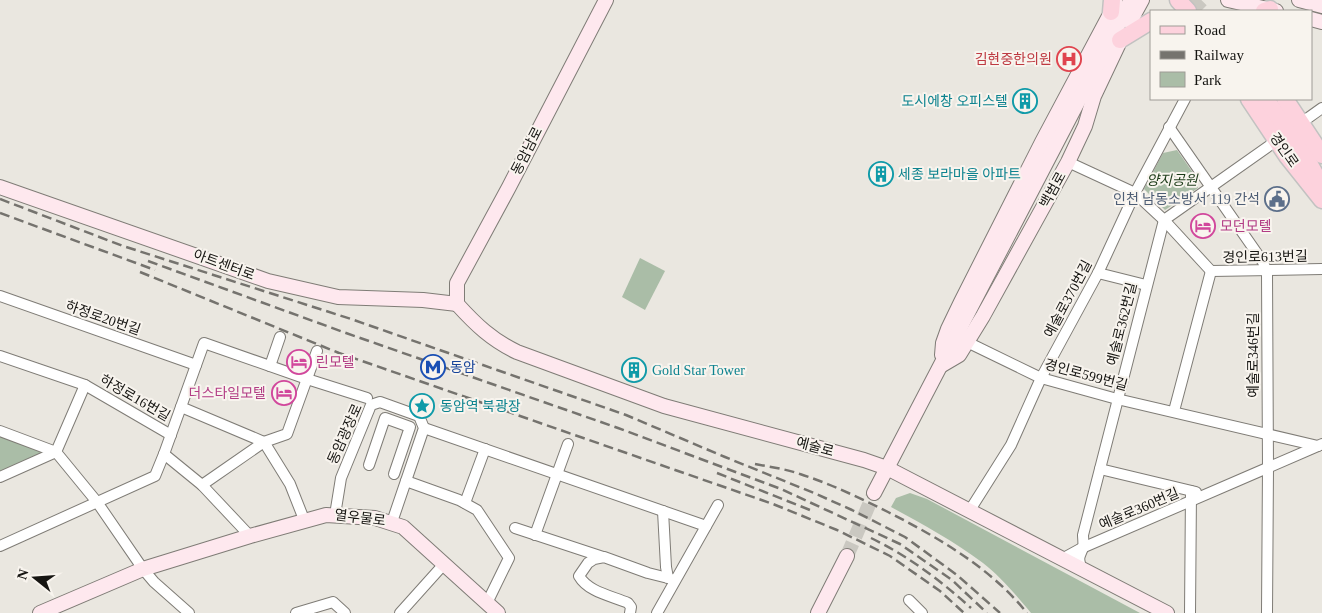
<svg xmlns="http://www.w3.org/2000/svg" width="1322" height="613" font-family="'Times New Roman','Noto Sans KR',serif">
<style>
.green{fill:#aabda7}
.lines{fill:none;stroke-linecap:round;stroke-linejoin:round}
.secondary-tunnel{stroke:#cac8c1;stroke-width:14;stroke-dasharray:14 7;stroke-linecap:butt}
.primary-tunnel{stroke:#cac8c1;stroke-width:16;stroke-dasharray:16 8;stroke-linecap:butt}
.street-casing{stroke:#7f7c76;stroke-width:12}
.secondary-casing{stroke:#7f7c76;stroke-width:16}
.primary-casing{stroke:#c2c2c1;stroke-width:19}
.street{stroke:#fff;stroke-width:10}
.secondary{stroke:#fee8ee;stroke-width:14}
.primary{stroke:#fdd2dd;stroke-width:16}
.rail{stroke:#75736e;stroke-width:2.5;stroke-dasharray:10 5;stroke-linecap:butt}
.labels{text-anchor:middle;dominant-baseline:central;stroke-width:4;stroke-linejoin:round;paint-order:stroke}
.health-label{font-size:14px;fill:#be3a42;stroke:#f8f4ee;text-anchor:end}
.culture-label{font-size:14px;fill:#0d838f;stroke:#f8f4ee;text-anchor:start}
.street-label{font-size:14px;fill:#161512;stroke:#f8f4ee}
.park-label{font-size:14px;font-style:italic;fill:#1b3a17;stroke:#f8f4ee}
.service-label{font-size:14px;fill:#4e5e75;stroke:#f8f4ee;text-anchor:end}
.hotel-label{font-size:14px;fill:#b23c85;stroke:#f8f4ee;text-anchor:start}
.transit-label{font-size:14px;fill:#164399;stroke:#f8f4ee;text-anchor:start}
</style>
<rect width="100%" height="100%" fill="#eae7e0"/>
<g class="green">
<polygon points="1177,150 1198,180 1198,188 1165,210 1144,189 1163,153"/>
<polygon points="640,258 665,271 645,310 622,297"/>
<polygon points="0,437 47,451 0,472"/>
<path d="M910 493 927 499 1140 613H1031C1018 597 999 575 983 563 954 541 922 524 891 507L896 498Z"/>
</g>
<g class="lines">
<polyline class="secondary-tunnel" points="847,556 874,493"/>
<polyline class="primary-tunnel" points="1190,0 1201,11"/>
<defs>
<g id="street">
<polyline points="1301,123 1322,108"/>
<polyline points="1169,127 1263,262 1267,273 1268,468 1267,613"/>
<polyline points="1068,162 1135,193 1164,220 1211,271 1322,269"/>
<polyline points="1098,273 1146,285"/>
<polyline points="0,296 196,365"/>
<polyline points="967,342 1041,378 1117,399 1318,446 1322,444"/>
<polyline points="0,356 85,385 171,435"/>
<polyline points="270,366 280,337"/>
<polyline points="181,407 264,442 290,484 305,522"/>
<polyline points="1174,411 1211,271"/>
<polyline points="424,428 706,526"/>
<polyline points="0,431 56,452 97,502 143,569 154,582 189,613"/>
<polyline points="164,454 202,485 250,536"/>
<polyline points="369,465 385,418 410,427 394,474"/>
<polyline points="1100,469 1196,492"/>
<polyline points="0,477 56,452 85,385"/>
<polyline points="406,481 459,500 477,510 509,558 487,603"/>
<polyline points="202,485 264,442 287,434 317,351"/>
<polyline points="465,503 485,449"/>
<polyline points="970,510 1011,445 1041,378 1098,273 1135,193 1185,99"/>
<polyline points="663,511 666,567 668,578 672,579"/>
<polyline points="335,515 341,478 371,405 380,402 419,416 424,428 392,522"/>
<polyline points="515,528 603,557"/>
<polyline points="535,535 568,444"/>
<polyline points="0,546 155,476 164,454 204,343 307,379 367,398"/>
<polyline points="1062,559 1082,548 1318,446"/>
<path d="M1081 568C1078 556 1079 558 1083 548 1084 544 1083 538 1083 535L1164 220 1276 141"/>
<polyline points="909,600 922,613"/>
<polyline points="296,613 333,602 345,613"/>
<polyline points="400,613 444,564"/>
<path d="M630 613 631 607 628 603C612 596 588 592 579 576L588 563 594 559 604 557 648 573 668 578"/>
<polyline points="657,613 718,505"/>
<polyline points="1190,613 1191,491"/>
</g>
<g id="secondary">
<polyline points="1228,0 1276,11"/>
<polyline points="1299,0 1322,6"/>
<polyline points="1311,19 1322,22"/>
<polyline points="1130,22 1142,0"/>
<polyline points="0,187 268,281 338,297 423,300 457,304"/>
<path d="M457 304C476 325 492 340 517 352L664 406 864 460 887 468 1167 613"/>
<polyline points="457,304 457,283 509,187 606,0"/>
<polyline points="942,355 943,343 948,329 961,302 1042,142 1116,3"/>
<polyline points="942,365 959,355 983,316 1068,162 1085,126 1094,96 1120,41"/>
<polyline points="874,493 1131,0"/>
<polyline points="40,613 143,569 250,536 326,515 375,518 403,527 498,613"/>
<polyline points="818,613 847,556"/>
</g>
<g id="primary">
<polyline points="1178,0 1188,11"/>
<polyline points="1264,11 1270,9"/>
<polyline points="1111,12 1112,0"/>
<polyline points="1120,40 1151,21"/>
<polyline points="1249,99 1287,156 1322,200"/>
<polyline points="1266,99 1301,149 1322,186"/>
<polyline points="1285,99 1322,155"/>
</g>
</defs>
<use href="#street" class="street-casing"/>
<use href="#secondary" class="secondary-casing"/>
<use href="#primary" class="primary-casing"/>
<use href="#street" class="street"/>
<use href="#secondary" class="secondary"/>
<use href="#primary" class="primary"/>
<g class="rail">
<polyline points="0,199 123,246 351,319 626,415 725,457 814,493 852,510 905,537 957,575 1000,613"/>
<polyline points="0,213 155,270"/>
<polyline points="148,261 346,333 618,428 781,489 900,544 952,580 987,613"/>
<polyline points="140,272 339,353 773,504 837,530 890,556 940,591 964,613"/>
<path d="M755 464C770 467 786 469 800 474 831 484 860 498 888 512 939 538 991 568 1027 613"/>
<polyline points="717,473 810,510"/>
<path d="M871 538C908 556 940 580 971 608"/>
</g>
</g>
<defs>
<symbol id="hospital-ring" viewBox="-11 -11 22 22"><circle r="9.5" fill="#f8f4ee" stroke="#e0444e" stroke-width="1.5"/><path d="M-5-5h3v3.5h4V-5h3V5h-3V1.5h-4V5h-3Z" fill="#e0444e"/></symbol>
<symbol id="building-ring" viewBox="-11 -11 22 22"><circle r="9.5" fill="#f8f4ee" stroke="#0f9aa8" stroke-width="1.5"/><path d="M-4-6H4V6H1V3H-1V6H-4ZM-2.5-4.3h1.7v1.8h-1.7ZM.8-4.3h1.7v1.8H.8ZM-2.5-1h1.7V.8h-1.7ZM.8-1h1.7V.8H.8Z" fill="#0f9aa8"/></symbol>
<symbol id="civic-ring" viewBox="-11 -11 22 22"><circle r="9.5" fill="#f8f4ee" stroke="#5c6f8a" stroke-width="1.5"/><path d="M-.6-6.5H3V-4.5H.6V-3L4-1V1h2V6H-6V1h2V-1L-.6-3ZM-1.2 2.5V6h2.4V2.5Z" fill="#5c6f8a"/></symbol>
<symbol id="hotel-ring" viewBox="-11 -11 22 22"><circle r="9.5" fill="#f8f4ee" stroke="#d1479c" stroke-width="1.5"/><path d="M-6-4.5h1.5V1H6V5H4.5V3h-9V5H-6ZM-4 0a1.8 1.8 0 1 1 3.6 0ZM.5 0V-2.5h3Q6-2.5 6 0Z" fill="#d1479c"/></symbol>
<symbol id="metro-ring" viewBox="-11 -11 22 22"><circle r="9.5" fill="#f8f4ee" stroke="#1a4fb4" stroke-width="1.5"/><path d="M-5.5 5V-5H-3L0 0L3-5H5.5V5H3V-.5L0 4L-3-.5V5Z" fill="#1a4fb4"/></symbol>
<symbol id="sight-ring" viewBox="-11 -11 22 22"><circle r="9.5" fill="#f8f4ee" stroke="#0f9aa8" stroke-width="1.5"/><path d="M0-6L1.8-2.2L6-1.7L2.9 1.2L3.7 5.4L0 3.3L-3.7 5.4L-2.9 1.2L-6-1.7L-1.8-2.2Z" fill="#0f9aa8"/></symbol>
</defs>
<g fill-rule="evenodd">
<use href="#hospital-ring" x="1055" y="45" width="28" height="28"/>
<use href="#building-ring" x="1011" y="87" width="28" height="28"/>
<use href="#building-ring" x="867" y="160" width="28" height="28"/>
<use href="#civic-ring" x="1263" y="185" width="28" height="28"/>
<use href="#hotel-ring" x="1189" y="212" width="28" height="28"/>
<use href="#hotel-ring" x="285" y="348" width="28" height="28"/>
<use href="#metro-ring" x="419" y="353" width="28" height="28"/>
<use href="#building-ring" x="620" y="356" width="28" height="28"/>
<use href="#hotel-ring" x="270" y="379" width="28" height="28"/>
<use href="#sight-ring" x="408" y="392" width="28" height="28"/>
</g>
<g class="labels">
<g class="health-label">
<text x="1052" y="59">김현중한의원</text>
</g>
<g class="culture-label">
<text x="1008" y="101" text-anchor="end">도시에창 오피스텔</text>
<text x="898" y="174">세종 보라마을 아파트</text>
<text x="652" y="370">Gold Star Tower</text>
<text x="440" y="406">동암역 북광장</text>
</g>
<g class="street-label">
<text transform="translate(1284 150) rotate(55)">경인로</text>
<text transform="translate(527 151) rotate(-63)">동암남로</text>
<text transform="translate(1053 190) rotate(-61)">백범로</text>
<text transform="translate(1265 257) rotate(-1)">경인로613번길</text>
<text transform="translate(224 265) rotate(20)">아트센터로</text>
<text transform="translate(1068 299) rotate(-62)">예술로370번길</text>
<text transform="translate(103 318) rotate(19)">하정로20번길</text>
<text transform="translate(1122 324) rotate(-76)">예술로362번길</text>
<text transform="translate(1253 355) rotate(-90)">예술로346번길</text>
<text transform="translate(1086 375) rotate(15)">경인로599번길</text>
<text transform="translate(135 398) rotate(30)">하정로16번길</text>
<text transform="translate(345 434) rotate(-66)">동암광장로</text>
<text transform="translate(815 447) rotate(15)">예술로</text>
<text transform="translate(1139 509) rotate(-23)">예술로360번길</text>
<text transform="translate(360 518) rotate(7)">열우물로</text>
</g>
<g class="park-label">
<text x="1172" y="180">양지공원</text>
</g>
<g class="service-label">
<text x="1260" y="199">인천 남동소방서 119 간석</text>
</g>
<g class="hotel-label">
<text x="1220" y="226">모던모텔</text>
<text x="316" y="362">린모텔</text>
<text x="266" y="393" text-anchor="end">더스타일모텔</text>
</g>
<g class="transit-label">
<text x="450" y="367">동암</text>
</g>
</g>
<rect x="1150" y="10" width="162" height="90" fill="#f8f4ee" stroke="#9e9b96"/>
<rect x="1160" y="26" width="25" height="8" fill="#fdd2dd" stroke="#9e9b96"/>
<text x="1194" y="35" font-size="15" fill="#161512">Road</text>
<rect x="1160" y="51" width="25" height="8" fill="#75736e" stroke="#9e9b96"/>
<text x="1194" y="60" font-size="15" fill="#161512">Railway</text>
<rect x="1160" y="72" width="25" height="15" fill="#aabda7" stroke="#9e9b96"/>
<text x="1194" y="85" font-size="15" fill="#161512">Park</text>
<g transform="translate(35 578) rotate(287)" stroke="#f8f4ee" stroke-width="4" paint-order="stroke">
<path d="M0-4L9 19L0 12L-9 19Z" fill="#161512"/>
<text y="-8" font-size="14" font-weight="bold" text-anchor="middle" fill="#161512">N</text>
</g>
</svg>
